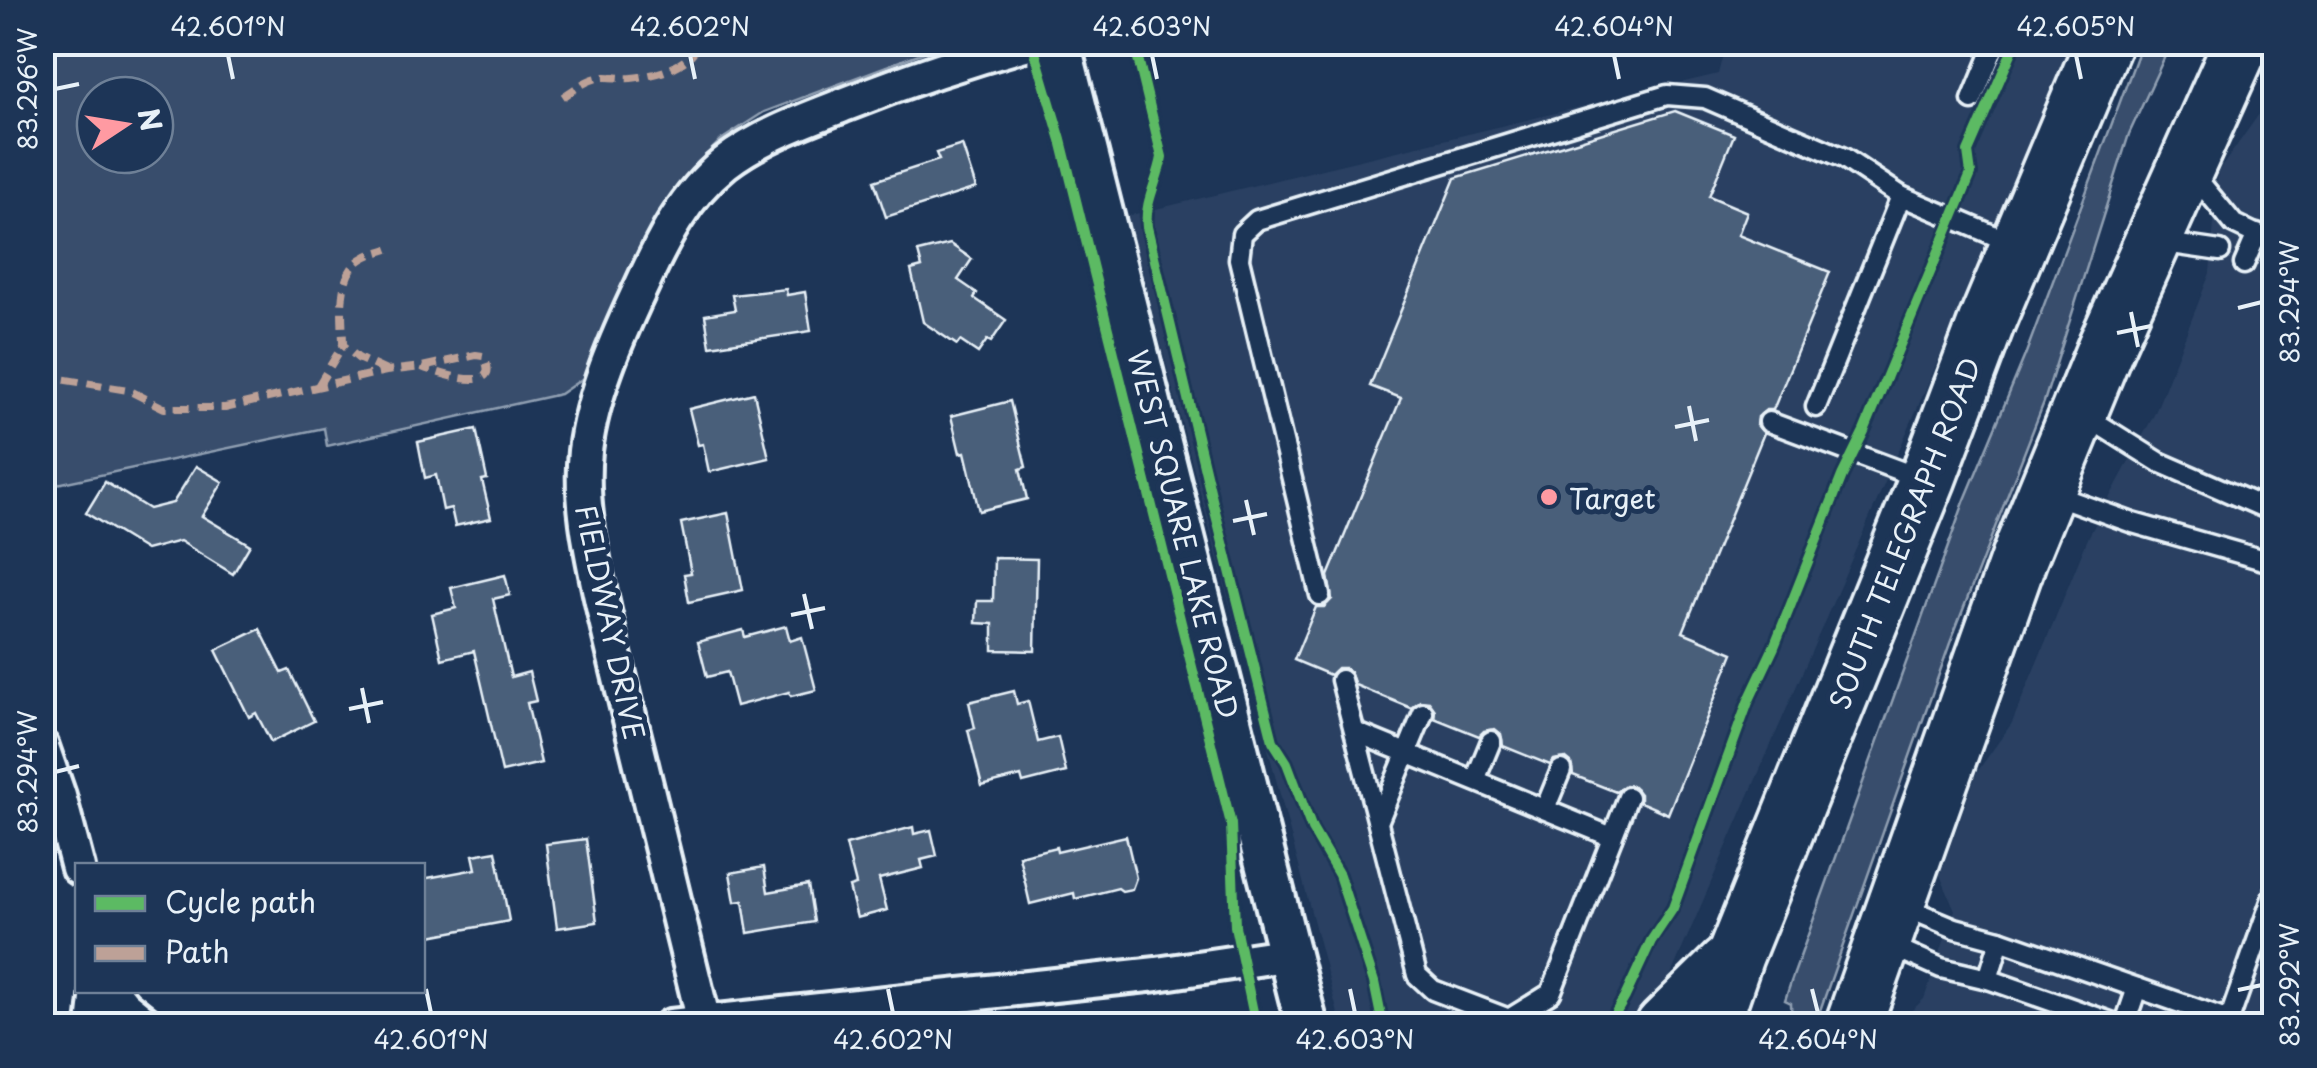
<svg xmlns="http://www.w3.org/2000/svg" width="2317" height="1068" font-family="'Playpen Sans',sans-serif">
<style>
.built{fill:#2a4162}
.green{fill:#374d6c;stroke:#909fb2;stroke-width:2.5;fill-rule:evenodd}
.building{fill:#495e7a;stroke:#e8f1f8;stroke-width:2.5}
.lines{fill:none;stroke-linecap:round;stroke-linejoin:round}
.service-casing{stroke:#e8f1f8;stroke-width:25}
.minor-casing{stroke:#e8f1f8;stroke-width:40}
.tertiary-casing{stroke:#e8f1f8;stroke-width:48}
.trunk-casing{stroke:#e8f1f8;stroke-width:62}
.service{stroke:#1d3557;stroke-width:18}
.minor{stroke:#1d3557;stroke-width:32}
.tertiary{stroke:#1d3557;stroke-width:40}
.trunk{stroke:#1d3557;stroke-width:55}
.quiet{stroke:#bda197;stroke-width:8;stroke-dasharray:15 8;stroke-linecap:butt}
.cycleway-casing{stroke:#1d3557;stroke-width:16}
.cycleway{stroke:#5cba63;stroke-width:10}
.ticks{fill:none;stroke:#e8f1f8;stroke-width:4}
.poi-dot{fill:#ff9aa2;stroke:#1d3557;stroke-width:4}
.labels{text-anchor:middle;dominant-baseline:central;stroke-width:10;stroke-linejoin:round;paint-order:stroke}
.poi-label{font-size:28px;fill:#e8f1f8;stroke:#1d3557;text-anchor:start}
.street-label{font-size:28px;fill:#e8f1f8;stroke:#1d3557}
.neatline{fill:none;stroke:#e8f1f8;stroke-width:4}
.ticks-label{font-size:25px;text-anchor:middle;fill:#e8f1f8}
</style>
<rect width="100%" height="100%" fill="#1d3557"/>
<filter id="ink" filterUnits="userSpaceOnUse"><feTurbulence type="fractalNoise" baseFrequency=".01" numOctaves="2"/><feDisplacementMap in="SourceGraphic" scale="20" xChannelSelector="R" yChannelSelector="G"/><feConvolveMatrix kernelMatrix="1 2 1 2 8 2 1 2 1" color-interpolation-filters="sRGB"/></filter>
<g filter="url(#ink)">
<g class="built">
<polygon points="1726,43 2076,43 1666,986 1638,1025 1341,1025 1127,216 1718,74"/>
<polygon points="2274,93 2274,1025 1905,1026 1910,1012 1924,999 1955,910 1940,875 1977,772 2012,723 2089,536 2155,413 2210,273 2218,172"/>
</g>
<g class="green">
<path d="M42 43H948L764 112 721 140 697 164 674 191 592 372 560 394 327 446 324 428 43 487ZM95 95H155V155H95Z"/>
<polygon points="2142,43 2171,43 2129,134 2044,402 1950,643 1817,1019 1811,1017 1807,1025 1792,1025 1791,1003 1785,1000 1791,982 1964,502 2026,353"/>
</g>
<g class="building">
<polygon points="1675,111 1734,135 1709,196 1747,212 1738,235 1830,272 1773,410 1766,410 1758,417 1757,425 1764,433 1683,632 1733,653 1668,814 1640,802 1640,794 1633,786 1625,785 1616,792 1573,775 1571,763 1565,758 1554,760 1550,765 1503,746 1501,734 1495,729 1484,731 1479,736 1434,718 1435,710 1429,702 1420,701 1411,708 1355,685 1350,672 1345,668 1337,668 1330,675 1294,660 1316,607 1324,607 1332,599 1328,576 1401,398 1370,386 1455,178"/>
<polygon points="962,145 976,188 886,217 874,181 939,160 936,153"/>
<polygon points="950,244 972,259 958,280 977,293 974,298 1006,320 991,342 987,340 978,353 960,341 957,345 923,322 911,270 922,267 918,252"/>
<polygon points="786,289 787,295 805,292 811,331 710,346 705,315 735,310 732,295"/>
<polygon points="754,393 769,458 709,472 703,444 698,445 689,409"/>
<polygon points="1010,401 1026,467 1020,469 1027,499 979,511 965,452 960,453 951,416"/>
<polygon points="476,429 487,479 482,480 491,518 455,526 451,508 443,510 436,475 425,478 418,442"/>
<polygon points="196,466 223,482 202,516 250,545 233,574 180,541 146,550 86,513 105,482 149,509 173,503"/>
<polygon points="728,513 743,590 689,602 684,574 691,573 681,523"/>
<polygon points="994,558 1037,559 1035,651 993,650 993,624 976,623 977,601 993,601"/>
<polygon points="505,575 510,595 493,599 511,677 529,672 536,701 527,703 541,763 502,772 474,651 442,659 432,614 456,608 451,588"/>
<polygon points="786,626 790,641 802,637 816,690 791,696 789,692 736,706 727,672 707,677 698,642 743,630 745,637"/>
<polygon points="260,629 282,673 289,670 314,721 271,742 256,713 249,717 216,650"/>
<polygon points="1014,691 1017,704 1028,701 1038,742 1058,737 1066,772 1023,783 1021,776 982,786 968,730 975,728 969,702"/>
<polygon points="913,827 914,834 931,830 937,856 921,860 923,868 879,879 887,910 857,918 849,887 856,885 846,845"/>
<polygon points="1126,836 1136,878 1132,889 1122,891 1118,888 1075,899 1074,893 1030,904 1019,856 1056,847 1057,852"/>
<polygon points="586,839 597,922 557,928 546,844"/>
<polygon points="496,851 509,921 430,936 422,896 422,879 476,869 473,855"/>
<polygon points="764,867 768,892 808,885 814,922 748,933 743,901 735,902 730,873"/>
</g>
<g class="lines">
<defs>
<g id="service">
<polyline points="1972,100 1996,42"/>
<polyline points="2193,174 2234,224 2274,243"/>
<polyline points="2158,242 2220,251"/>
<polyline points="2244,264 2257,234"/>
<polyline points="1816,407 1901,196"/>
<polyline points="2084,415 2159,462 2274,512"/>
<polyline points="1769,422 1922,479"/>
<polyline points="2052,494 2133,523 2274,563"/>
<polyline points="1320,595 1239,259 1242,234 1257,220 1667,95 1705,98 1844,158 1901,196 2012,243"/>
<polyline points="1341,680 1417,975 1433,990 1509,1019 1551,993 1628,797"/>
<polyline points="1355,732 1612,837"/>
<polyline points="1475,780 1491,741"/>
<polyline points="1545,809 1561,770"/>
<polyline points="1378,822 1423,713"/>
<polyline points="1900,905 1955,928 2000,940 2229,1020"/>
<polyline points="1887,944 1941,968 1988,979 2122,1026"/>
<polyline points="1988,979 2000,940"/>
<polyline points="2124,1026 2137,988"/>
<polyline points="2227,1026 2274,893"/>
</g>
<g id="minor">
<polyline points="42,747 59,796 78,868"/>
<polyline points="111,990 124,1006 149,1026"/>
<polyline points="94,1026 98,990"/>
<polyline points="671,1026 1157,974 1291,954"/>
<path d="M705 1026C679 918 652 811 626 703 617 666 608 630 600 593 590 546 580 499 585 451 592 394 617 338 641 287 662 241 684 196 725 163 760 136 805 120 846 104 907 80 969 59 1032 42"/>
</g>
<polyline id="tertiary" points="1059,42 1307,1026"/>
<g id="trunk">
<polyline points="1664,1026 1726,965"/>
<polyline points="1711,1026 1735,956 1927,480 1987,321 2104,42"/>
<polyline points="1853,1026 2019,558 2106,346 2242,42"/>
</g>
</defs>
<use href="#service" class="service-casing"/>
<use href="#minor" class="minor-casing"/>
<use href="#tertiary" class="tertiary-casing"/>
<use href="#trunk" class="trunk-casing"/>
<use href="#service" class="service"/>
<use href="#minor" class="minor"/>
<use href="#tertiary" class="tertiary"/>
<use href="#trunk" class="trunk"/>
<g class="quiet">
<path d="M563 97C572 91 581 84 591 80 605 74 617 79 631 78 658 75 687 68 700 42"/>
<path d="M386 371 358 358 343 345C343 317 335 272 365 257 371 253 380 252 388 249"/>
<path d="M42 376 128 390 164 408H225L386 371 422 367 476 355 483 356C506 397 435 372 422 367"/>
<polyline points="318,386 343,345"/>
</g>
<defs>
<g id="cycleway">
<polyline points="1032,42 1061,140 1231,824 1235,926 1256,1026"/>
<path d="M1134 42 1162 157C1158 181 1144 202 1147 227L1212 499 1273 741 1287 763 1312 829 1339 875 1374 982 1383 1026"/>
<polyline points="1608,1026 1625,997 1651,941 1673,908 1748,702 1774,647 1842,476 1864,431 1971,174 1968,152 2016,42"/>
</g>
</defs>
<use href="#cycleway" class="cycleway-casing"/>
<use href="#cycleway" class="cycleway"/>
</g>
</g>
<path class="ticks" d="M228 55 233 79M690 55 695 79M1152 55 1157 79M1614 55 1619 79M2076 55 2081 79M55 89 79 84M2238 308 2262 302M2131 312 2138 347M2117 333 2151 326M1689 406 1696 441M1675 427 1709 420M1246 500 1254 535M1233 521 1267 514M804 594 812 629M791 615 825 608M362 688 369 723M349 709 383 702M55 772 79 766M426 989 431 1013M888 989 893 1013M1350 989 1355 1013M1812 989 1818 1013M2238 990 2262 985"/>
<circle class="poi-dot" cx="1549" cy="497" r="10"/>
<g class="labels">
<g class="poi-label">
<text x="1569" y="497">Target</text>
</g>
<g class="street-label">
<text transform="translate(1904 533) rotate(-69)">SOUTH TELEGRAPH ROAD</text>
<text transform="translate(1184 534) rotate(76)">WEST SQUARE LAKE ROAD</text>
<text transform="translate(611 622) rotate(78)">FIELDWAY DRIVE</text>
</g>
</g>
<rect width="2317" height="1068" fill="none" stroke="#1d3557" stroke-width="110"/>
<rect x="75" y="863" width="350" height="130" fill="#1d3557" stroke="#6e8097" stroke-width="2.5"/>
<rect x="95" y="896" width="50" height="15" fill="#5cba63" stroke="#6e8097" stroke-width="2.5"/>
<text x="165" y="913" font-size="30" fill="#e8f1f8">Cycle path</text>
<rect x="95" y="946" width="50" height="15" fill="#bda197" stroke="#6e8097" stroke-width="2.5"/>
<text x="165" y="963" font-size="30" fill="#e8f1f8">Path</text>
<g transform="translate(125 125) rotate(78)"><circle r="48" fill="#1d3557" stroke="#6e8097" stroke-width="2.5"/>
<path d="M0-8L18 38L0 25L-18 38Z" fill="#ff9aa2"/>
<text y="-15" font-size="28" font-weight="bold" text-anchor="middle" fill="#e8f1f8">N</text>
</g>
<rect x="55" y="55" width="2207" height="958" class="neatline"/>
<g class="ticks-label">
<text x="228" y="36">42.601°N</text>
<text x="690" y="36">42.602°N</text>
<text x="1152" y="36">42.603°N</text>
<text x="1614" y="36">42.604°N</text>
<text x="2076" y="36">42.605°N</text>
<text transform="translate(28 89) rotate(-90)" y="9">83.296°W</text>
<text transform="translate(2290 302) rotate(-90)" y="9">83.294°W</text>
<text transform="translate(28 772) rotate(-90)" y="9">83.294°W</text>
<text transform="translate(2290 985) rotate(-90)" y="9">83.292°W</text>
<text x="431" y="1049">42.601°N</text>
<text x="893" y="1049">42.602°N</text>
<text x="1355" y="1049">42.603°N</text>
<text x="1818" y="1049">42.604°N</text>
</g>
</svg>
